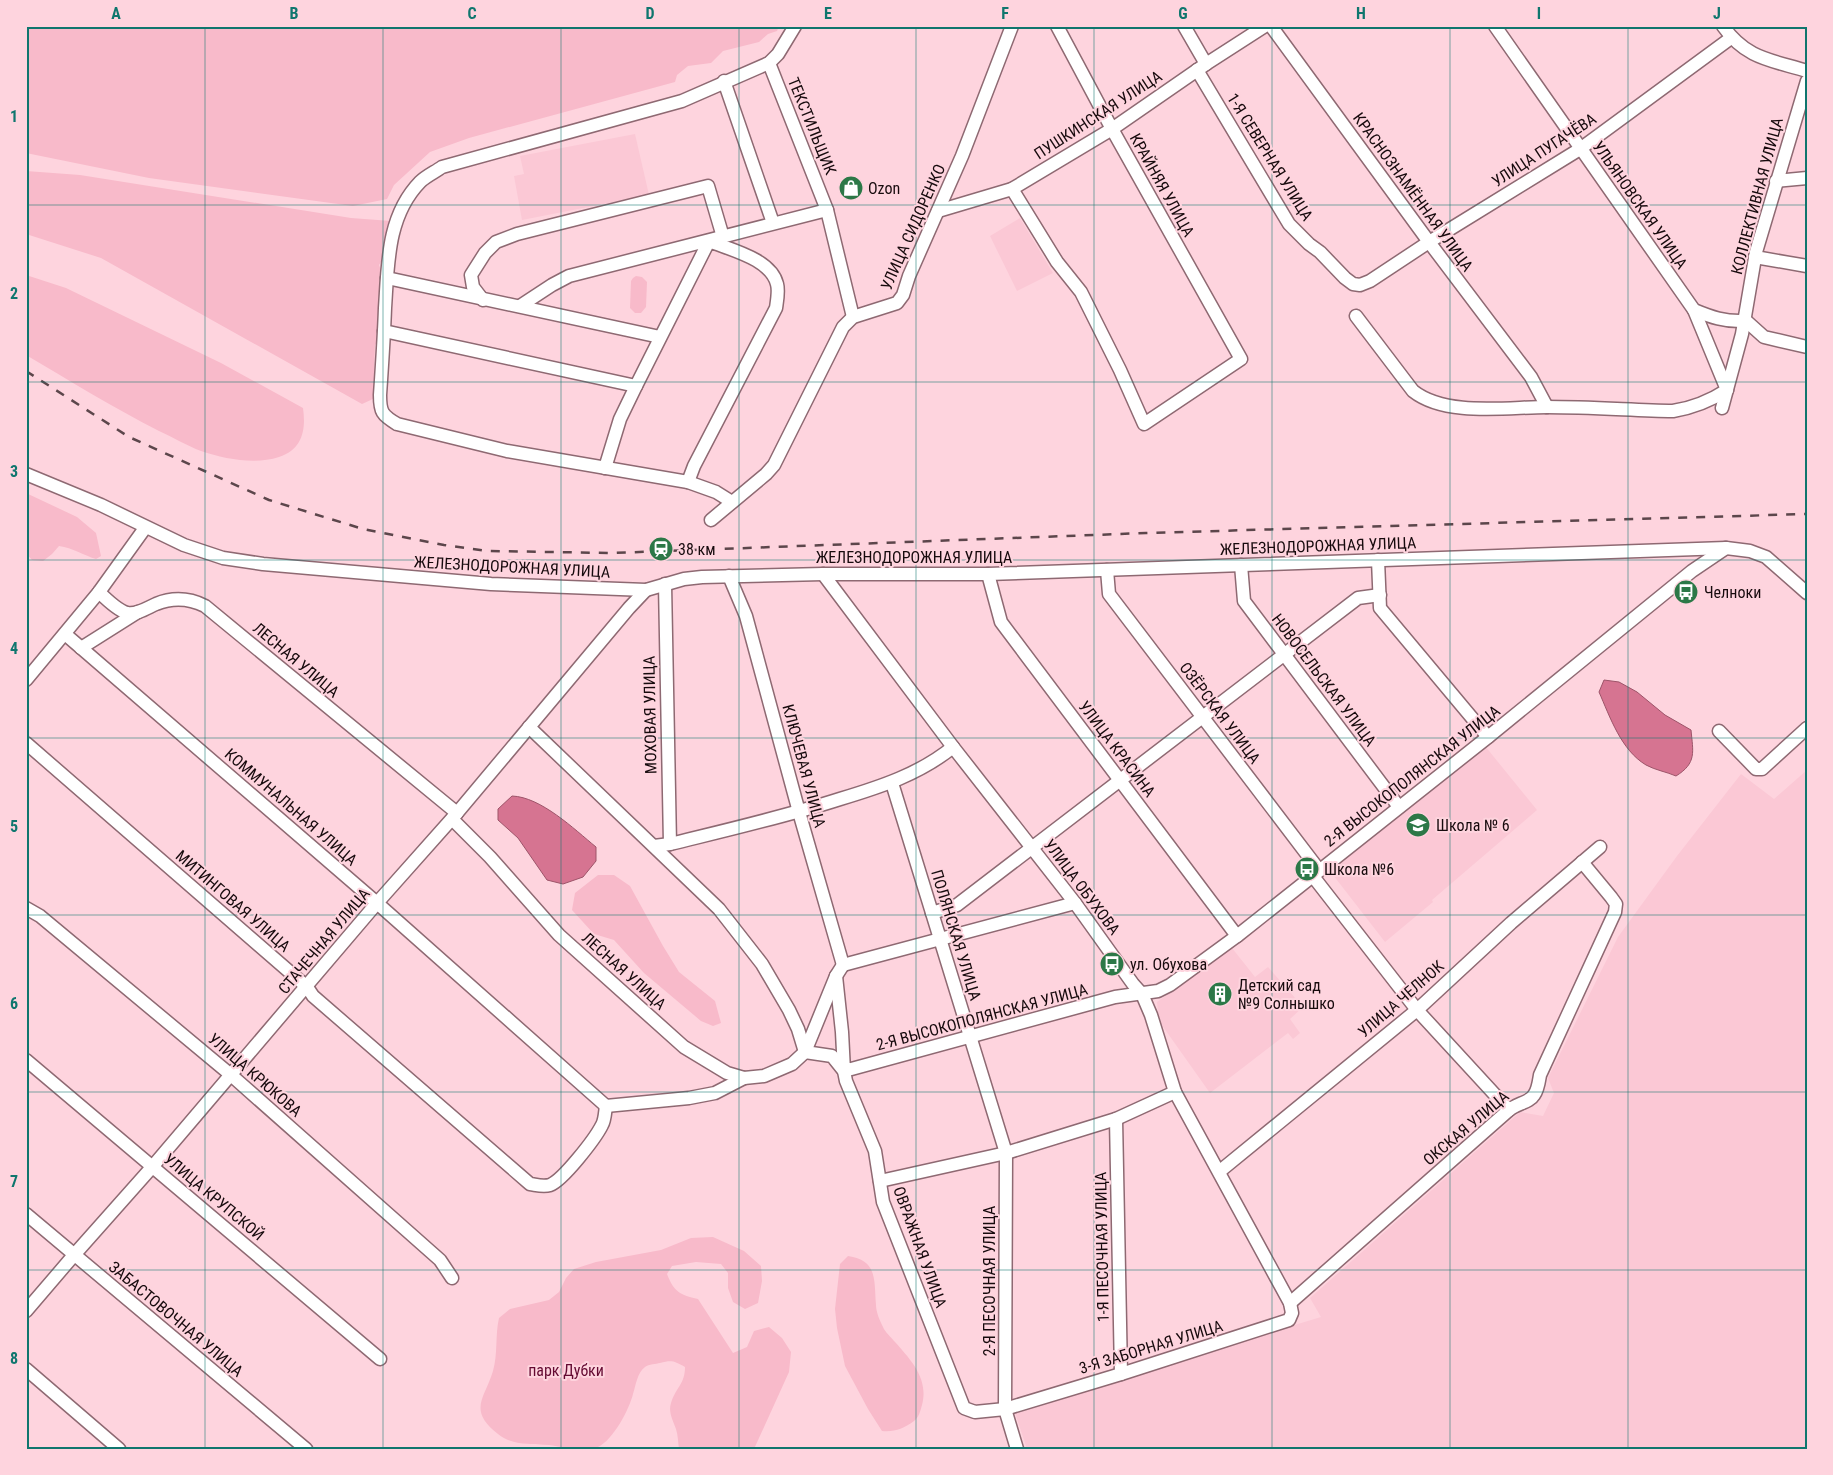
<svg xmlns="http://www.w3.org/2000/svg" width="1833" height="1475" font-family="'Roboto Condensed',sans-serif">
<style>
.built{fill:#fbc8d5}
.green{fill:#f8baca}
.water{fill:#d67491;stroke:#9d5469}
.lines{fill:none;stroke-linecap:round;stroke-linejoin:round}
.minor-casing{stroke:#8e6972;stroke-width:15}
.minor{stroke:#fff;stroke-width:12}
.rail{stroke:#5c464b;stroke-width:2.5;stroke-dasharray:9 9;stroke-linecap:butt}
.grid{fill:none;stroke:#0f766e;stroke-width:1;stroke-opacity:0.55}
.labels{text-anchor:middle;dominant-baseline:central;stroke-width:4;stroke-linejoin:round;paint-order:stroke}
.street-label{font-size:16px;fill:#170a0d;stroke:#fed4de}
.poi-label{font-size:16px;fill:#170a0d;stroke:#fed4de;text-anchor:start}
.park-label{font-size:16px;fill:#640931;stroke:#fed4de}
.neatline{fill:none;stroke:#0f766e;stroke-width:2}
.grid-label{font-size:16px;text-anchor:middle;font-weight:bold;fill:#0f766e}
</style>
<rect width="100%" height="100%" fill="#fed4de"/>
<g class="built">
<polygon points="635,134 649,195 522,220 514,176 524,174 520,156"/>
<polygon points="1020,218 1053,273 1017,291 990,236"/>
<polygon points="1485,746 1537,810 1432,900 1433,902 1385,942 1330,871"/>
<polygon points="1807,770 1807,1449 1027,1449 1014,1410 1321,1317 1310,1298 1520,1112 1543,1116 1554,1093 1548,1078 1618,937 1677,856 1741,774 1774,799"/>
<polygon points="1232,948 1255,977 1268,967 1303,1007 1290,1019 1300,1033 1293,1039 1288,1033 1210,1093 1159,1021 1157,1002"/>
</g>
<g class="green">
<polygon points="26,26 779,26 777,31 768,34 759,42 723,51 711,63 688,66 677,75 675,82 469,138 430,152 394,185 387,199 353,206 149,178 26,153"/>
<polygon points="26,171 80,175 351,218 391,221 382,251 382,260 379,265 382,273 380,338 375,345 373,399 362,404 101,258 26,234"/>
<path d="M26 275 66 288 221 363 303 408C306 429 303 449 279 457 255 465 225 459 201 451 187 446 173 437 159 431 114 408 70 381 26 355Z"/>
<polygon points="636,276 642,277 647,282 646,307 641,313 635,313 630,308 631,281 633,278"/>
<path d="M26 493 77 517 96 533 101 556 96 559C83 555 73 548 59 546L52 554 43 561 32 560 26 553Z"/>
<polygon points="598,875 614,875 630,886 663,946 679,972 715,1001 721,1023 713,1026 701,1021 644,973 614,940 594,934 572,910 575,893"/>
<path d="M713 1237 744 1251 761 1266 762 1281 758 1303 745 1309 733 1302 728 1288V1273L721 1264 696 1262 672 1266 667 1274C674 1292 680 1295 698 1299L733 1353 747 1347 754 1331 769 1327 782 1338 791 1352 789 1372 754 1449H679C678 1442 678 1435 676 1429 673 1421 668 1412 671 1403 676 1387 685 1384 685 1367 674 1361 672 1360 660 1363 656 1364 649 1364 645 1367 637 1373 636 1385 633 1394 629 1410 613 1440 598 1447 584 1453 563 1447 549 1445 530 1443 513 1446 498 1434 467 1410 485 1398 493 1371 498 1354 495 1335 499 1318L510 1309 549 1300 559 1292 566 1278 574 1269 596 1262 661 1250 691 1238Z"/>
<path d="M848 1256C878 1260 874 1281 876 1305 876 1312 880 1321 883 1327 885 1332 891 1337 895 1342 911 1360 929 1379 922 1405 920 1412 919 1417 914 1421 903 1429 895 1432 882 1431L868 1409 845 1366 837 1328 835 1309 840 1264Z"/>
</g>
<g class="water">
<path d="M1604 680 1619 682 1637 692 1665 715 1691 730C1693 752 1697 763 1676 776 1667 772 1655 770 1646 765 1621 750 1610 717 1599 692Z"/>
<path d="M512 796C541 797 574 829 596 847V861L583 877 563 884 547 880 518 838 498 820V809Z"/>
</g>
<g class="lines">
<defs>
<g id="minor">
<polyline points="1184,26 1206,64"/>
<polyline points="1271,26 1429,242 1531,377 1547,407"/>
<path d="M1495 26 1694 310C1711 317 1725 322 1744 321"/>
<path d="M1723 26C1746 59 1771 60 1807 71"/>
<polyline points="769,63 827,210 853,317"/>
<polyline points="1197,70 1289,224 1309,244 1320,252 1345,278 1353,284 1360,285 1370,281 1429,242 1580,149 1731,38"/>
<polyline points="724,81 773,223"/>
<polyline points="1776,181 1807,178"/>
<polyline points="1012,189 1057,262 1081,292 1120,370 1144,424 1241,359 1112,129 1057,26"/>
<polyline points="938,211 1012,189 1112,129 1206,64 1265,26"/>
<polyline points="1755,257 1807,266"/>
<polyline points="387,278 660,337"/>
<polyline points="483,300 473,287 471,275 485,253 496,242 517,234 708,186 723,237"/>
<polyline points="520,306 552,285 569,276 827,210"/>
<path d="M1356 316 1413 391C1446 417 1507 407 1547 407 1589 407 1631 410 1673 411 1692 408 1710 401 1727 390L1694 310"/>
<polyline points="1744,319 1764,337 1807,347"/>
<polyline points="384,331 636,386"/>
<polyline points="1722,408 1742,334 1756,252 1807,81"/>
<path d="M605 468 620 419 636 386 709 241C731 250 771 259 777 284 779 291 777 301 776 308L694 466 688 482"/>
<polyline points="26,474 101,505 184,545 223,558 263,564 491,584 646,590 684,579 702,577 823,574 988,574 1726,548 1750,551 1766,557 1807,593"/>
<path d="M732 502 716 492 688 482 507 451 397 424C382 415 380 412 380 395 382 366 384 337 385 308 388 264 387 216 420 182 426 176 435 172 442 167L682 101 769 63 778 54 795 26"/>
<polyline points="711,520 766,474 774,465 843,327 853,317 897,303 903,295 909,276 962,156 1012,26"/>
<polyline points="1378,560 1380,608 1488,737"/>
<polyline points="1241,565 1244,601 1399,807"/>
<polyline points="1107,570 1109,594 1319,870"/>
<polyline points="988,574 1001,622 1237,936"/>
<polyline points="729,576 746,616 799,812 843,965"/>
<polyline points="665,584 670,844"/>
<path d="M99 592C106 599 117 610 127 613 137 615 147 608 156 604 173 597 189 598 205 606L457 813"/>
<polyline points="65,634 377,903 606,1106"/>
<polyline points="81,648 138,612"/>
<polyline points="26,680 99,592 145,528"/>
<polyline points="529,727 719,909 762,964 789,1010 798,1029 805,1052 832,1056 844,1071 846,1081 875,1151 883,1202 964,1408 975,1412 1005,1409 1121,1374 1289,1320 1292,1313 1290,1303 1175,1092 1151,1015 1142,994 1133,984 1075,903 953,747 823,574"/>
<polyline points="1719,731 1756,769 1762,769 1807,728"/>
<path d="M26 743 307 987 313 996 530 1184C537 1185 543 1187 550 1185 563 1180 595 1139 602 1125 605 1120 605 1112 606 1106"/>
<polyline points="892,783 1006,1153 1005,1409 1017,1449"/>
<polyline points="452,819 490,857 559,935 684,1047 727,1073 744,1078 764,1076 792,1064 805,1052 836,976 843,965"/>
<path d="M654 846 670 844C727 830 784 817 840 799 880 787 920 774 953 747"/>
<polyline points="1312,875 1417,1010 1509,1110"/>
<polyline points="26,908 40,916 231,1075 440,1260 452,1278"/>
<polyline points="932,913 957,905 1358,598 1380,595"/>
<polyline points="843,965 1075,903"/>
<polyline points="836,976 842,1032 844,1071 1115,997 1158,991 1170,985 1237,936 1488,737 1692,571 1726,548"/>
<polyline points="26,1060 380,1359"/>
<polyline points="606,1106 689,1098 715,1093 744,1078"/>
<polyline points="1116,1119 1121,1374"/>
<polyline points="1220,1171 1417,1010 1511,923 1600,847"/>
<polyline points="880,1181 1006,1153 1116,1119 1175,1092"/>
<polyline points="26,1214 306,1449"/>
<path d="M1290 1303 1509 1110C1516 1104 1530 1102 1534 1095 1538 1090 1539 1081 1540 1075L1615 912 1616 904 1611 897 1582 862"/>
<polyline points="26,1311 74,1255 153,1166 377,903 457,813 629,608 646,590"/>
<polyline points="26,1369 119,1449"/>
</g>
</defs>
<use href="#minor" class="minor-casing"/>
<use href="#minor" class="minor"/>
<polyline class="rail" points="26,371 129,437 269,500 363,529 444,545 488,551 613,553 1146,533 1807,514"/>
</g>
<path class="grid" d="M205 26V1449M383 26V1449M561 26V1449M739 26V1449M916 26V1449M1094 26V1449M1272 26V1449M1450 26V1449M1628 26V1449M26 205H1807M26 382H1807M26 560H1807M26 738H1807M26 915H1807M26 1092H1807M26 1270H1807"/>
<defs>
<symbol id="shop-disc" viewBox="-11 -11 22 22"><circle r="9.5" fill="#2c7847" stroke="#fed4de"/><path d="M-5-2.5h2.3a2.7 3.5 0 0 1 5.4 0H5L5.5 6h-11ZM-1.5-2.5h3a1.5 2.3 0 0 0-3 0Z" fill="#fff"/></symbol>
<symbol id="station-disc" viewBox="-11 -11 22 22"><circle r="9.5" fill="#2c7847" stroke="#fed4de"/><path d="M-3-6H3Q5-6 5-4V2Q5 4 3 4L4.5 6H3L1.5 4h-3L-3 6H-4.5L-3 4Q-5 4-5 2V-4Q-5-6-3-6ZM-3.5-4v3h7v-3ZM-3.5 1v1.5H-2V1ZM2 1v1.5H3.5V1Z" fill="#fff"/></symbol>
<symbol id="bus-disc" viewBox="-11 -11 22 22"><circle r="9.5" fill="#2c7847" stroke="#fed4de"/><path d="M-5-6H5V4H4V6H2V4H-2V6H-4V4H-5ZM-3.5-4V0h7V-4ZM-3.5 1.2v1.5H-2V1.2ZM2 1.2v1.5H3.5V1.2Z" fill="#fff"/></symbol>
<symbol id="school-disc" viewBox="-11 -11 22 22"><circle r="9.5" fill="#2c7847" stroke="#fed4de"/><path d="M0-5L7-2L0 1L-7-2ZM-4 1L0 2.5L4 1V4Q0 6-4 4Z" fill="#fff"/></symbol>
<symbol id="building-disc" viewBox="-11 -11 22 22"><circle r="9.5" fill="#2c7847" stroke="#fed4de"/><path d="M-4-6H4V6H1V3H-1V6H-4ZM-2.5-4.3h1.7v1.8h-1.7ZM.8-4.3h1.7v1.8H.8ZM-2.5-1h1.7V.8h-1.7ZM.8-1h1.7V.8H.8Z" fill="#fff"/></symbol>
</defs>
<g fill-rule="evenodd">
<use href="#shop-disc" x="837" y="174" width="28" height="28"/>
<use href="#station-disc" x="647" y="535" width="28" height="28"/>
<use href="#bus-disc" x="1672" y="578" width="28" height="28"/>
<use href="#school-disc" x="1404" y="811" width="28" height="28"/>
<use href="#bus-disc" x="1293" y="855" width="28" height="28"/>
<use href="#bus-disc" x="1098" y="950" width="28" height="28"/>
<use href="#building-disc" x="1206" y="980" width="28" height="28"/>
</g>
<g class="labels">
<g class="street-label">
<text transform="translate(1098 115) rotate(-33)">ПУШКИНСКАЯ УЛИЦА</text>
<text transform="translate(812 126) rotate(68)">ТЕКСТИЛЬЩИК</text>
<text transform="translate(1544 150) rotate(-33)">УЛИЦА ПУГАЧЁВА</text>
<text transform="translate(1270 157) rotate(58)">1-Я СЕВЕРНАЯ УЛИЦА</text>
<text transform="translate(1162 185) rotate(61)">КРАЙНЯЯ УЛИЦА</text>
<text transform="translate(1413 192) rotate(54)">КРАСНОЗНАМЁННАЯ УЛИЦА</text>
<text transform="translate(1757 196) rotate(-75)">КОЛЛЕКТИВНАЯ УЛИЦА</text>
<text transform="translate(1640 205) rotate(55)">УЛЬЯНОВСКАЯ УЛИЦА</text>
<text transform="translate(913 227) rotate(-66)">УЛИЦА СИДОРЕНКО</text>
<text transform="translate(1318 546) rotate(-2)">ЖЕЛЕЗНОДОРОЖНАЯ УЛИЦА</text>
<text x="914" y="557">ЖЕЛЕЗНОДОРОЖНАЯ УЛИЦА</text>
<text transform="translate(512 567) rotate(3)">ЖЕЛЕЗНОДОРОЖНАЯ УЛИЦА</text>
<text transform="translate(296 660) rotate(40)">ЛЕСНАЯ УЛИЦА</text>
<text transform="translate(1324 680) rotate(53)">НОВОСЕЛЬСКАЯ УЛИЦА</text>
<text transform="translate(1220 713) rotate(53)">ОЗЁРСКАЯ УЛИЦА</text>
<text transform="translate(650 715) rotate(-91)">МОХОВАЯ УЛИЦА</text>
<text transform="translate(1117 749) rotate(53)">УЛИЦА КРАСИНА</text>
<text transform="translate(804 766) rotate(75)">КЛЮЧЕВАЯ УЛИЦА</text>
<text transform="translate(1412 776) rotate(-38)">2-Я ВЫСОКОПОЛЯНСКАЯ УЛИЦА</text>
<text transform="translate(291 807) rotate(41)">КОММУНАЛЬНАЯ УЛИЦА</text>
<text transform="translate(1082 887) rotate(53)">УЛИЦА ОБУХОВА</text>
<text transform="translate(233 901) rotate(41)">МИТИНГОВАЯ УЛИЦА</text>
<text transform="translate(956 935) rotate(73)">ПОЛЯНСКАЯ УЛИЦА</text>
<text transform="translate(324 941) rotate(-50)">СТАЧЕЧНАЯ УЛИЦА</text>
<text transform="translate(624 971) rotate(42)">ЛЕСНАЯ УЛИЦА</text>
<text transform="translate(1401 999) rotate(-41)">УЛИЦА ЧЕЛНОК</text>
<text transform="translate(982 1017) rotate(-15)">2-Я ВЫСОКОПОЛЯНСКАЯ УЛИЦА</text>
<text transform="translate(255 1075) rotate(41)">УЛИЦА КРЮКОВА</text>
<text transform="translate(1466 1128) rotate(-40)">ОКСКАЯ УЛИЦА</text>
<text transform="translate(214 1197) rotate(40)">УЛИЦА КРУПСКОЙ</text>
<text transform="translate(920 1247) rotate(70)">ОВРАЖНАЯ УЛИЦА</text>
<text transform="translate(1102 1247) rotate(-91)">1-Я ПЕСОЧНАЯ УЛИЦА</text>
<text transform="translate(989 1281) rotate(-90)">2-Я ПЕСОЧНАЯ УЛИЦА</text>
<text transform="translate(176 1319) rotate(40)">ЗАБАСТОВОЧНАЯ УЛИЦА</text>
<text transform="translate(1151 1347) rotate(-17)">3-Я ЗАБОРНАЯ УЛИЦА</text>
</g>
<g class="poi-label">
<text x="868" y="188">Ozon</text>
<text x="678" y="549">38 км</text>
<text x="1704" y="592">Челноки</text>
<text x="1436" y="825">Школа № 6</text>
<text x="1324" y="869">Школа №6</text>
<text x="1130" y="964">ул. Обухова</text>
<text x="1238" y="985">Детский сад<tspan x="1238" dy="18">№9 Солнышко</tspan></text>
</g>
<g class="park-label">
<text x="566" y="1370">парк Дубки</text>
</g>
</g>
<rect width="1833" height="1475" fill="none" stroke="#fed4de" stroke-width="55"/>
<rect x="28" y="28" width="1778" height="1420" class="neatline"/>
<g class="grid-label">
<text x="116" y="19">A</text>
<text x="294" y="19">B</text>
<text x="472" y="19">C</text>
<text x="650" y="19">D</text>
<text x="828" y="19">E</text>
<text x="1005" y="19">F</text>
<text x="1183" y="19">G</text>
<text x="1361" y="19">H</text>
<text x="1539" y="19">I</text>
<text x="1717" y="19">J</text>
<text x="14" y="122">1</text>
<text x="14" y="299">2</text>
<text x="14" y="477">3</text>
<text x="14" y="654">4</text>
<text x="14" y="832">5</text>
<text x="14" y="1009">6</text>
<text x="14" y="1187">7</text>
<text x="14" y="1364">8</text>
</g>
</svg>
